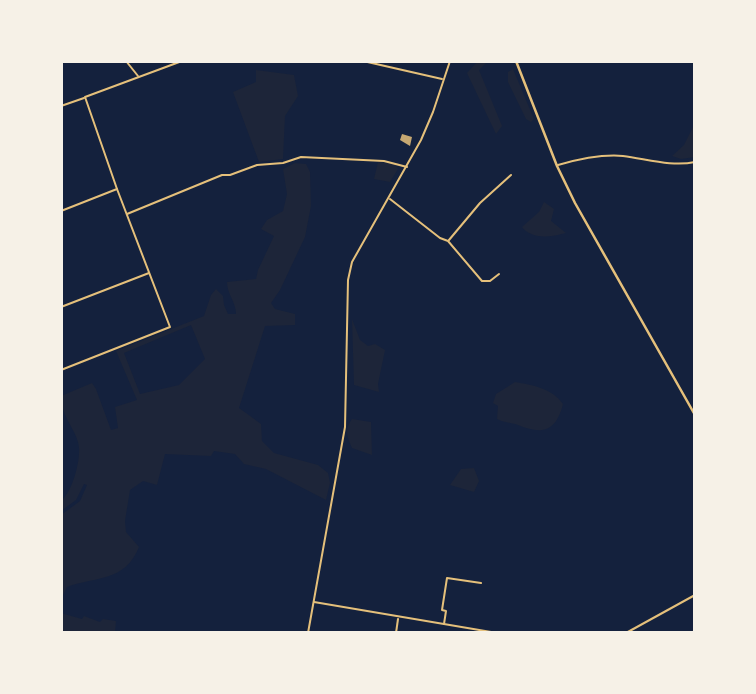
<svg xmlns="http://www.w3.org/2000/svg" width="756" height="694" font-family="Roboto,sans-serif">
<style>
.green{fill:#1d2539;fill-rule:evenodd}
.building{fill:#c6a872}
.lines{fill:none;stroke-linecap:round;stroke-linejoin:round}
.minor{stroke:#e5c07b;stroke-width:2}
.tertiary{stroke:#e5c07b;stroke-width:2}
.primary{stroke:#e5c07b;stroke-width:2.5}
</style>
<rect width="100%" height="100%" fill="#14213d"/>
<g class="green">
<polygon points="478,61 488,61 479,70 502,126 496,134 467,73"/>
<polygon points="513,69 534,119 531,122 526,119 508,82 508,72"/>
<polygon points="256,70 294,75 298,96 285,116 283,159 259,162 233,92 256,82"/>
<polygon points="695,123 695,157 681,159 672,156 684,145"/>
<polygon points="378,162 395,164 398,169 390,182 374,179"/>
<path d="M295 163 306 164 310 172 311 206 305 237 280 290 271 303 275 309 295 314V325L265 326 239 408 261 424 262 441 274 453 318 465 328 473 330 483 326 500 266 469 244 464 235 454 214 451 211 456 165 454 157 485 143 481 130 490 125 521 126 532 139 547C125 582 97 576 67 587L61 599V515L80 501 87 485 84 484 76 500 61 511V501C72 492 80 463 79 448 78 431 61 418 61 396L92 383 96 389 111 430 118 428 115 407 137 400 116 351 204 316 211 295 216 289 223 296 224 305 228 314H236C236 302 227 294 227 282L256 279 258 270 274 236 261 229 267 220 283 211 287 194 283 169ZM191 325 205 359 179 385 140 394 124 353Z"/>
<path d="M544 202 554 209 551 221 566 233C551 237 532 240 522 227L539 212Z"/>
<polygon points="352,319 360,340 368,346 375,344 385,350 378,384 379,392 354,385"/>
<path d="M515 382C532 385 552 388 563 404 556 432 542 435 518 425 510 422 504 423 497 419L498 406 493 403 496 394Z"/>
<path d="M352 419 371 422 372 455 352 448C347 436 344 430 352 419Z"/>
<polygon points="474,468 479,481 474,492 450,485 461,469"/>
<polygon points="61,613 82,619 84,616 100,622 103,619 116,621 115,633 61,633"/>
</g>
<polygon class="building" points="402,134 412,137 410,146 400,140"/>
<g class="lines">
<g class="minor">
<polyline points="126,61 138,76"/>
<polyline points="61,106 84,98"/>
<path d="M558 165C579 159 601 154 623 156 647 159 672 167 695 162"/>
<polyline points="390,199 440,238 448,241 482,281 490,281 499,274"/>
<polyline points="127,214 222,175 230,175 257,165 283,163 301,157 384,161 407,167"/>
<polyline points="449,240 480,203 511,175"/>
<polyline points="61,307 149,273"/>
<polyline points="61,370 170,327 117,189"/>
<polyline points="314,602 497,633"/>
<polyline points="444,624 446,611 442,610 447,578 481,583"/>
<polyline points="396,633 398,619"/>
<polyline points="626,633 695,595"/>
<polyline points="691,633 695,631"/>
</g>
<g class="tertiary">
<polyline points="363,61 442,79"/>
<polyline points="61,211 117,189 85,97 182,61"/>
<polyline points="308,633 345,427 348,280 352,262 421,140 433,112 450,61"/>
</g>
<polyline class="primary" points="516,61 557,166 575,203 695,415"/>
</g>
<rect width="756" height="694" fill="none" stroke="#f6f1e7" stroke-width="126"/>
</svg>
